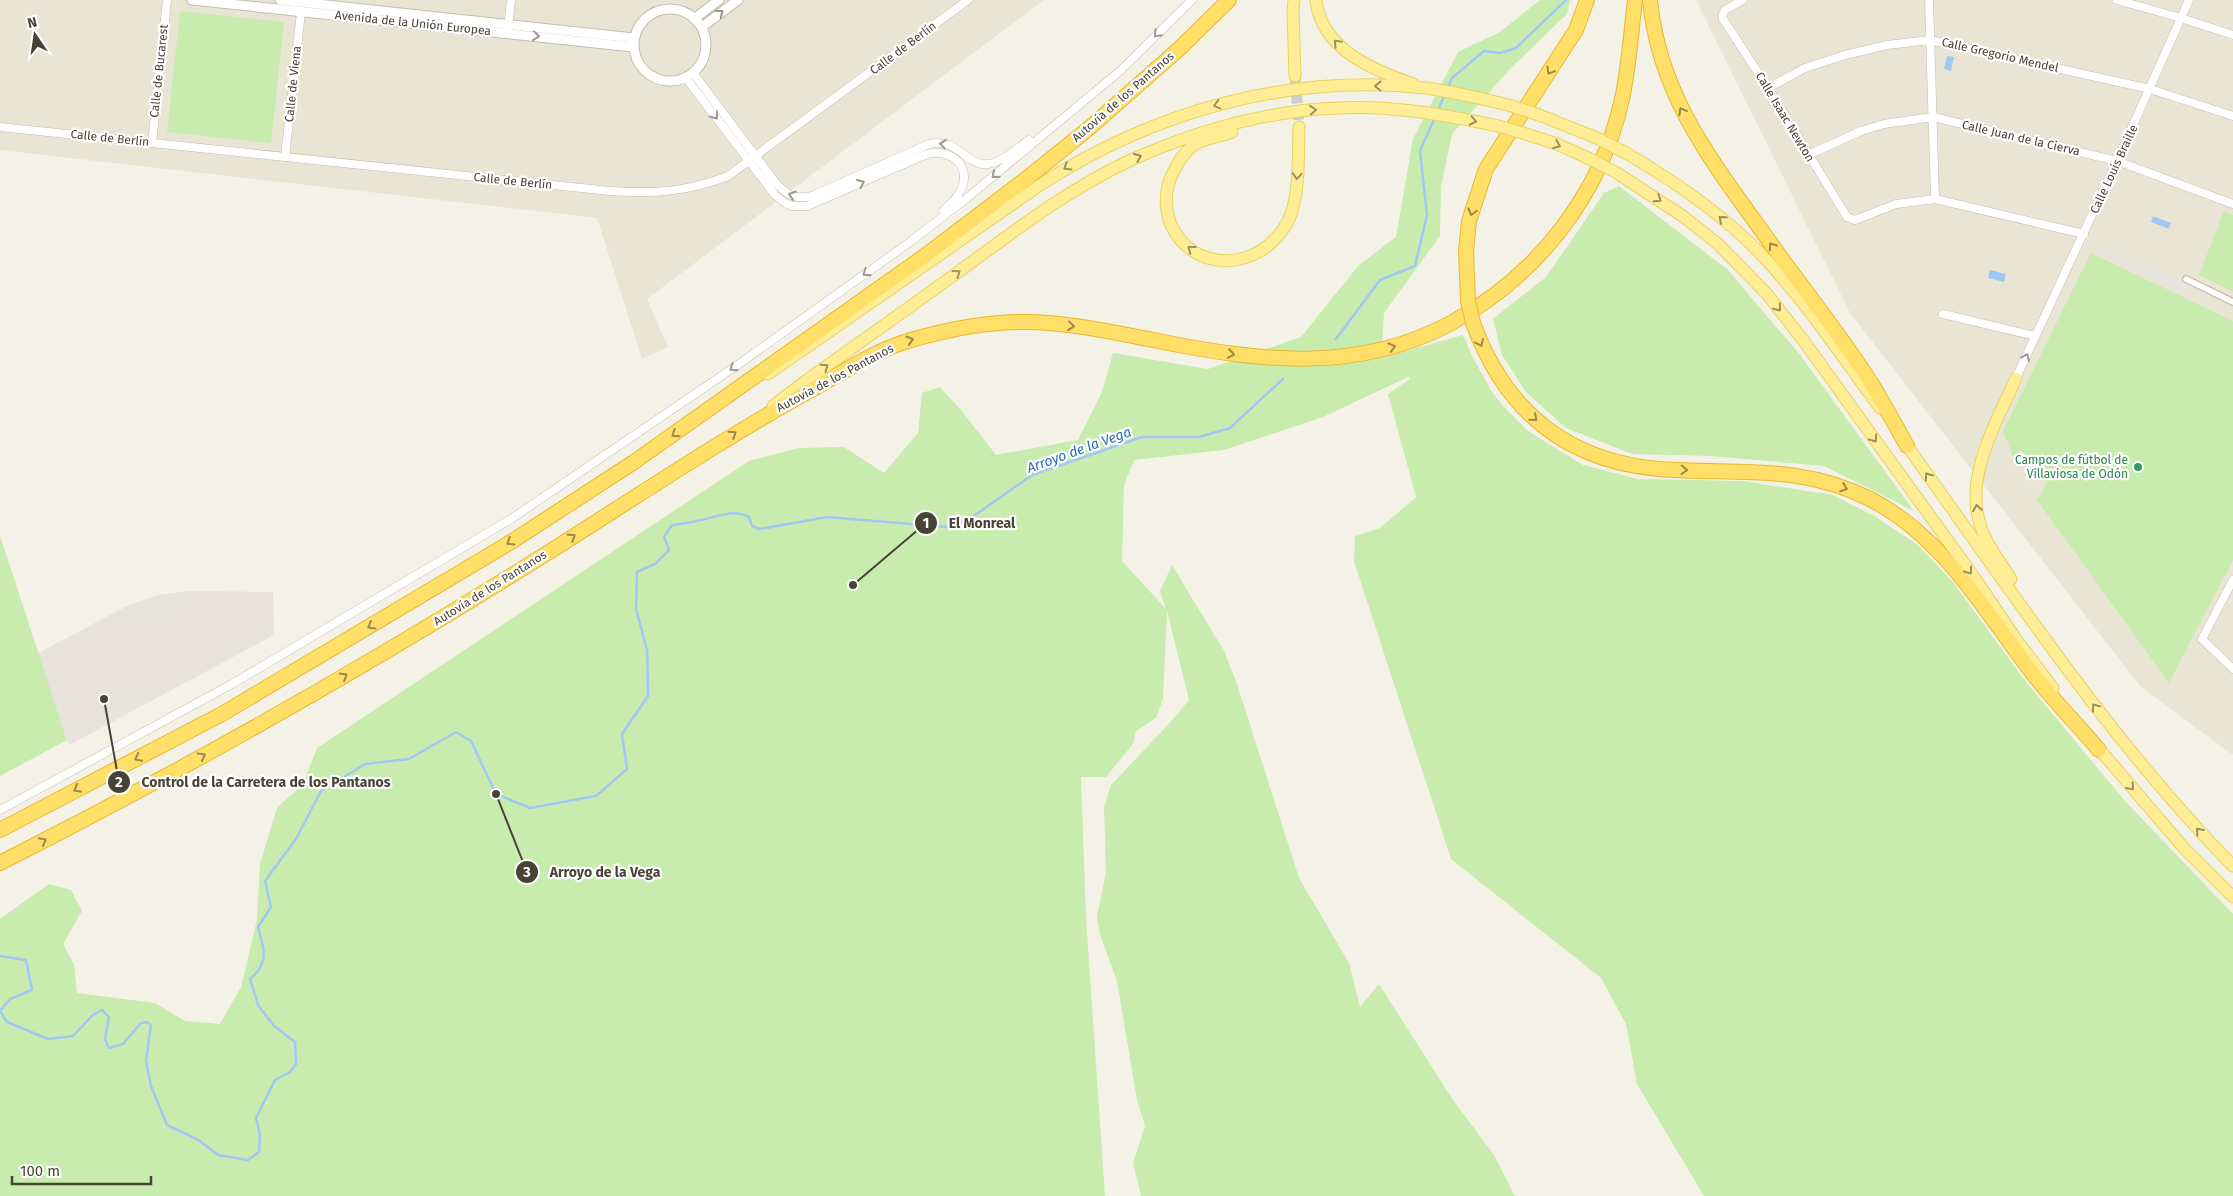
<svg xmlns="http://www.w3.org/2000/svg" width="2233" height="1196" font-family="'Fira Sans',sans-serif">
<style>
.residential{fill:#e9e5d5}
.industrial{fill:#e7e3dc}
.green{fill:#c8ebae}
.parking{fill:#e5e4df}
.water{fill:#a1c8f4}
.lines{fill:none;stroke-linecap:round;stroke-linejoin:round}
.stream{stroke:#a1c8f4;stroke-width:2.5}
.primary-tunnel{stroke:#d2cfc4;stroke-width:11;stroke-dasharray:11 5.5;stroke-linecap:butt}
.pedestrian-casing{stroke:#c3beac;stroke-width:8}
.minor-casing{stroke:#c3beac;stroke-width:9}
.tertiary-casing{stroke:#c3beac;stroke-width:11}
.primary-casing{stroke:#ead160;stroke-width:13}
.motorway-casing{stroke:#e5b831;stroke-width:16}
.pedestrian{stroke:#fff;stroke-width:5.5}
.minor{stroke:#fff;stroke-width:8}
.tertiary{stroke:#fff;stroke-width:9}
.primary{stroke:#ffee96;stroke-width:11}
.motorway{stroke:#ffdf68;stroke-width:14}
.primary-bridge-casing{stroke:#ead160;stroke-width:13;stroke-linecap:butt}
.motorway-bridge-casing{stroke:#e5b831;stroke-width:16;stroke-linecap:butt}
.primary-bridge{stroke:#ffee96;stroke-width:11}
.motorway-bridge{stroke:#ffdf68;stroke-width:14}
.oneway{stroke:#9a9890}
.oneway2{stroke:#9a9061}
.oneway3{stroke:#9a894c}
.leisure-dot{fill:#2e9e5b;stroke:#fff;stroke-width:2}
.labels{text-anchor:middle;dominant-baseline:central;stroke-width:4.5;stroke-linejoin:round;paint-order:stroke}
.street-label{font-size:12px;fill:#484336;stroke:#fff}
.leisure-label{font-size:12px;fill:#27864d;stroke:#fff;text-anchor:end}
.water-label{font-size:14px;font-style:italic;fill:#296bba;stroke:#fff}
.leader{fill:none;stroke:#484336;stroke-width:2}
.callout-dot{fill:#484336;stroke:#fff;stroke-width:2}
.mark-label{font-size:15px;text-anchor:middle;font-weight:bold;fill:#fff}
.callout-label{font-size:14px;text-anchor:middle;font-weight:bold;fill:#484336;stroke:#fff;stroke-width:4.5;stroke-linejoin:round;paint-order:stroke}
</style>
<rect width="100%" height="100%" fill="#f4f2e7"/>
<g class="residential">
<polygon points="0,0 1044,0 647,299 668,347 642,359 597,218 0,150"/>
<polygon points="1696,0 2233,0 2233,755 2140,686 1850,313"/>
</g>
<polygon class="industrial" points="188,591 273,592 274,635 69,745 38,653 127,606 158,595"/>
<g class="green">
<polygon points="1540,0 1570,0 1567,14 1510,69 1452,134 1441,187 1440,236 1384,313 1381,358 1463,335 1472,356 1492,392 1505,408 1528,431 1583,465 1638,479 1743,481 1833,495 1876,517 1919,546 1953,582 2026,682 2125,801 2233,914 2233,1196 1704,1196 1637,1084 1626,1024 1601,978 1451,859 1354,561 1355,536 1380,528 1416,497 1388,394 1410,379 1408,377 1323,417 1224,450 1134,460 1124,485 1122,561 1166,609 1160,591 1172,565 1224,651 1237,684 1299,878 1349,963 1360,1007 1379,984 1453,1100 1494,1155 1515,1196 1141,1196 1133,1163 1145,1126 1137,1100 1117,981 1100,935 1097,916 1106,872 1104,807 1111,785 1167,726 1189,700 1167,611 1163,699 1156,718 1136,731 1133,744 1106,777 1081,777 1086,918 1105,1196 0,1196 0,919 49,884 71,890 82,911 63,944 74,964 77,993 155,1003 185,1021 220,1024 241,987 257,920 260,864 277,808 303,784 317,748 749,461 798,448 844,447 884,473 918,433 922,393 940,387 961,410 996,455 1078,440 1102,392 1113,353 1208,369 1301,337 1359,265 1396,237 1413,139 1458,52 1500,32"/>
<polygon points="180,11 284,22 271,143 167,132"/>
<polygon points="1619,186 1728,270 1800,355 1914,511 1824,466 1711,456 1632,454 1566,428 1526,392 1502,355 1493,319 1546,277 1604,193"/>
<polygon points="2224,211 2233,215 2233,292 2199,275"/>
<polygon points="2091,253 2233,321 2233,560 2169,683 2037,500 2052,474 2021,451 2014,459 2003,431"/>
<polygon points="0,536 67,740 0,776"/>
</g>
<g class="parking">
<polygon points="2101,247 2188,284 2184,292 2098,253"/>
<polygon points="166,601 169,607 139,623 136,617"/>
<polygon points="142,694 147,701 113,721 108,713"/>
</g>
<g class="water">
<polygon points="1947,56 1954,57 1951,71 1944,69"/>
<polygon points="2153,216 2171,223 2169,229 2151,222"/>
<polygon points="1990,270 2006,274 2004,282 1988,278"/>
</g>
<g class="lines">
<g class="stream">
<polyline points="1448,87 1452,78 1484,51 1500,53 1516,48 1566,0"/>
<polyline points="1438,110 1445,94"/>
<polyline points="1336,339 1380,280 1415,266 1427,215 1420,151 1435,117"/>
<path d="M0 956 26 960 32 990 10 999 0 1011 7 1022 48 1039 73 1036 93 1015 102 1010 109 1017 105 1039 109 1048 123 1044 141 1023 147 1022 151 1025 146 1061 151 1086 167 1125 197 1139 218 1155 248 1160 259 1152 260 1135 256 1118 275 1080 290 1072 296 1064 295 1042 274 1026 258 1005 250 979C270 963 264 948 258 927L271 907 265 881 296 839 321 791 365 764 409 759 456 732 471 741 496 794 530 808 596 796 627 769 622 734 648 696 647 650 636 609 637 572 655 564 669 550 664 537 672 525C680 524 689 523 697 521 715 518 730 508 749 517L752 526 760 529 827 517 946 527 968 520 1032 475 1142 437H1199L1230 428 1283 379"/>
</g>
<polyline class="primary-tunnel" points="1295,76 1299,127"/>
<defs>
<polyline id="pedestrian" points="2186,279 2233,302"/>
<g id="minor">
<polyline points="1743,0 1725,10 1723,14 1723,19 1768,88 1847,217 1855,220 1896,204 1935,199 2084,234"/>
<polyline points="1929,0 1935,199"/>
<polyline points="2117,0 2181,18 2233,35"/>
<polyline points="508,30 511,0"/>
<path d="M693 73 775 182C786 195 795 200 812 196L929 144C961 137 967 171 993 163 1006 159 1018 148 1029 140"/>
<path d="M686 78 775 195 785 203 792 206H807L927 154C953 148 974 169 959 193 956 200 948 206 943 211"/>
<polyline points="1768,88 1805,68 1845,55 1887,45 1930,40 2150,89 2233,116"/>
<path d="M0 127 610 191C653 194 687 192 728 176L968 0"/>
<polyline points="152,143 167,0"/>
<polyline points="1808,155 1861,131 1884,124 1933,117 2117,161 2233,204"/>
<polyline points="285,157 301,12"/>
<polyline points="1943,314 2035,336"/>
<polyline points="2016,378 2117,161 2189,0"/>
<polyline points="2233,580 2202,639 2233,669"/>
<polyline points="0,810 232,684 511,519 739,364 910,242 967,198 1120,71 1192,0"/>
</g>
<g id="tertiary">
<polyline points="192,0 633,47"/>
<polyline points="280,0 634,38"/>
<circle cx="670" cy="45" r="36"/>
<polyline points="694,19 719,0"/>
<polyline points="702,27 738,0"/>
</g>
<g id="primary">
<polyline points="1294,0 1293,12 1295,76"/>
<path d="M1316 0C1321 49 1373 70 1413 84"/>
<polyline points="1539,115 1597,138"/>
<path d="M1232 132C1222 136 1209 138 1199 142 1189 147 1181 157 1176 167 1145 218 1192 278 1250 256 1268 249 1284 233 1291 214 1300 187 1298 155 1299 127"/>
<polyline points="1526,134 1557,144 1588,158"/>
<path d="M1626 153C1674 181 1720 212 1759 252 1805 300 1841 355 1880 408"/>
<polyline points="1617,173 1684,217 1718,244 1767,294 1803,340 1974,577 2018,642 2053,688"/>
<path d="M768 374 1040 185C1154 111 1290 73 1426 88 1455 92 1484 99 1512 106"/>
<path d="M773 406 807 380C858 344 910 307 961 270 1014 231 1069 189 1129 161 1195 131 1265 111 1337 108 1392 105 1446 115 1498 126"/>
<path d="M1902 439C2008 585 2106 737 2233 866"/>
<path d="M2011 579C2002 565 1992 552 1985 537 1959 484 1995 426 2016 378"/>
<polyline points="2094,743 2183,847 2233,897"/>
</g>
<g id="motorway">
<path d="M1650 0C1659 96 1713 163 1767 238 1802 288 1841 335 1873 386 1885 406 1896 426 1907 446"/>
<polyline points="1468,301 1466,251 1469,221 1486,169 1576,30 1587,0"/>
<path d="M1473 323C1505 410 1566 461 1659 469 1735 475 1799 463 1870 499 1942 536 1983 608 2030 670 2051 698 2076 723 2099 750"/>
<polyline points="0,830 222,714 511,542 634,462 926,255 1026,179 1088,129 1179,49 1229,0"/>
<path d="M0 863C188 768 371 664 549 552 636 497 722 439 813 389 845 371 876 350 911 340 949 329 990 321 1029 322 1073 323 1116 333 1158 341 1258 361 1357 374 1451 323 1537 276 1601 195 1622 99 1629 67 1631 33 1635 0"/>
</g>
</defs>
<use href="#pedestrian" class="pedestrian-casing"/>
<use href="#minor" class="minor-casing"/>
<use href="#tertiary" class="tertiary-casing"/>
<use href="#primary" class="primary-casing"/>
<use href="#motorway" class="motorway-casing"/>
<use href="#pedestrian" class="pedestrian"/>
<use href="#minor" class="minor"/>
<use href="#tertiary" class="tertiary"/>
<use href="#primary" class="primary"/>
<use href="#motorway" class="motorway"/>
<defs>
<g id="primary-bridge">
<polyline points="1512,106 1539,115"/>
<polyline points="1498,126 1526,134"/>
<polyline points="1597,138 1626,153"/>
<polyline points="1588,158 1617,173"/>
</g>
<polyline id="motorway-bridge" points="1468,301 1473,323"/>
</defs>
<use href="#primary-bridge" class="primary-bridge-casing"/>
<use href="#motorway-bridge" class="motorway-bridge-casing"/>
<use href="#primary-bridge" class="primary-bridge"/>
<use href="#motorway-bridge" class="motorway-bridge"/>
</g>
<defs><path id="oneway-chevron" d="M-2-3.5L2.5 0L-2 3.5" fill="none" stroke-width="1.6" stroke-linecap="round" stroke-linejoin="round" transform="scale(1.25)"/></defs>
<g class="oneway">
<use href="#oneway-chevron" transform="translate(720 13) rotate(-37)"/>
<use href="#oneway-chevron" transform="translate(1157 34) rotate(135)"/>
<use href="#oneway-chevron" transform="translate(536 36) rotate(6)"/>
<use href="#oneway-chevron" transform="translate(715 116) rotate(53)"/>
<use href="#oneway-chevron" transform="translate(943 144) rotate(-173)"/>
<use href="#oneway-chevron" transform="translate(995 175) rotate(140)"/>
<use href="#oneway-chevron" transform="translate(861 183) rotate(-24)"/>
<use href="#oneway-chevron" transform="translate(792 195) rotate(-162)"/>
<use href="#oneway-chevron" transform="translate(866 273) rotate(145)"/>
<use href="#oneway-chevron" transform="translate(2026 357) rotate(-67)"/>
<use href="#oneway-chevron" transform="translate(733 368) rotate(145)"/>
</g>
<g class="oneway2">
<use href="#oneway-chevron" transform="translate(1337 43) rotate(-134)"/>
<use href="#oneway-chevron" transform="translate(1378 86) rotate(-179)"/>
<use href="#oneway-chevron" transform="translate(1217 105) rotate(165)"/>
<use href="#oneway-chevron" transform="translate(1313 110) rotate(-5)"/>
<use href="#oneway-chevron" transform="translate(1473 121) rotate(12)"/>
<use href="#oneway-chevron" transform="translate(1557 145) rotate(22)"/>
<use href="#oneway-chevron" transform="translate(1138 157) rotate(-23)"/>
<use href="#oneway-chevron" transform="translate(1067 167) rotate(148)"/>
<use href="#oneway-chevron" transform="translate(1297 176) rotate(94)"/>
<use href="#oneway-chevron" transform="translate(1658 199) rotate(34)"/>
<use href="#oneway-chevron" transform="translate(1722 219) rotate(-139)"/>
<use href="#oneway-chevron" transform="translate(1191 249) rotate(-143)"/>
<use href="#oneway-chevron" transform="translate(957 273) rotate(-36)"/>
<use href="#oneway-chevron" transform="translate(1778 308) rotate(51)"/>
<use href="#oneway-chevron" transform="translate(825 367) rotate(-35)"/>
<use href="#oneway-chevron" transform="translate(1874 439) rotate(54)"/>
<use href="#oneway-chevron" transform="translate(1928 476) rotate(-125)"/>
<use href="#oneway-chevron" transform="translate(1977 508) rotate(-99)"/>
<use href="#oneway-chevron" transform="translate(1969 571) rotate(54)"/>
<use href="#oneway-chevron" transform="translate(2095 707) rotate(-127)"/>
<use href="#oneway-chevron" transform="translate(2131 787) rotate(49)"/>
<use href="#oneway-chevron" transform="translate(2199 831) rotate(-132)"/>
</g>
<g class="oneway3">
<use href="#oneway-chevron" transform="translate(1550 71) rotate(121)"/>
<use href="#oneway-chevron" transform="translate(1682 111) rotate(-119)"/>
<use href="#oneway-chevron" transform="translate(1472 212) rotate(106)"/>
<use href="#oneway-chevron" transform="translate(1772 246) rotate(-125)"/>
<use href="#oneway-chevron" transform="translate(1071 326) rotate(7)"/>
<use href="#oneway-chevron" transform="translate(910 340) rotate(-17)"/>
<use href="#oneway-chevron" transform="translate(1480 343) rotate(67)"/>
<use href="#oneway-chevron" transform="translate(1392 347) rotate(-16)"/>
<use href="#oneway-chevron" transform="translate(1231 354) rotate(10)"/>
<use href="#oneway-chevron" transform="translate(1534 418) rotate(41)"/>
<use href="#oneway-chevron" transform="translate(675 434) rotate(146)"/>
<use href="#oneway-chevron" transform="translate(733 434) rotate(-33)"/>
<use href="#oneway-chevron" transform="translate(1684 470) rotate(2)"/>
<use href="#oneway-chevron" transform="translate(1844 488) rotate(21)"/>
<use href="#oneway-chevron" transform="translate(572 537) rotate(-32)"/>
<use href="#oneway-chevron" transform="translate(510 542) rotate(148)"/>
<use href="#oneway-chevron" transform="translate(371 626) rotate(150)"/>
<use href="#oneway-chevron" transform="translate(344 676) rotate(-31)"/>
<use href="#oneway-chevron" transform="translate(202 756) rotate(-29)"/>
<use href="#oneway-chevron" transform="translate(138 758) rotate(153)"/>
<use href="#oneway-chevron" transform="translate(77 789) rotate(152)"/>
<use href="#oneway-chevron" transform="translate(43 841) rotate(-28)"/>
</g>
<circle class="leisure-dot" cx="2138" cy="467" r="5"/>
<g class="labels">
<g class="street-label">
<text transform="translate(413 23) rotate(6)">Avenida de la Unión Europea</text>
<text transform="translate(903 48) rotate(-37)">Calle de Berlín</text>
<text transform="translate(2000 55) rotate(13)">Calle Gregorio Mendel</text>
<text transform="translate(159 71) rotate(-84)">Calle de Bucarest</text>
<text transform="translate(293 84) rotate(-84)">Calle de Viena</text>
<text transform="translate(1123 97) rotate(-41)">Autovía de los Pantanos</text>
<text transform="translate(1785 117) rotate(59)">Calle Isaac Newton</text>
<text transform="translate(110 138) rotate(6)">Calle de Berlín</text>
<text transform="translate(2021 138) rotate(13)">Calle Juan de la Cierva</text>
<text transform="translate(2114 169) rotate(-65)">Calle Louis Braille</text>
<text transform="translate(513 181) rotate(6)">Calle de Berlín</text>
<text transform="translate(835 378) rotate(-28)">Autovía de los Pantanos</text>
<text transform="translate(490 588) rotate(-32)">Autovía de los Pantanos</text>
</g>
<g class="leisure-label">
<text x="2128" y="460">Campos de fútbol de<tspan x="2128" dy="14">Villaviosa de Odón</tspan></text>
</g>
<g class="water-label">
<text transform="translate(1079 450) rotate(-20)">Arroyo de la Vega</text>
</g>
</g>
<path class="leader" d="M853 585L926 523M104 699L119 782M496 794L527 872"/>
<g class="callout-dot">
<circle cx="853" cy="585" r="5"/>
<circle cx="104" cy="699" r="5"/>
<circle cx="496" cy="794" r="5"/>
<circle cx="926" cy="523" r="12"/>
<circle cx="119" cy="782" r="12"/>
<circle cx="527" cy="872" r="12"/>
</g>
<g class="mark-label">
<text x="926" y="528">1</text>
<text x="119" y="787">2</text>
<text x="527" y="877">3</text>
</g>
<g class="callout-label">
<text x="982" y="528">El Monreal</text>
<text x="266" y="787">Control de la Carretera de los Pantanos</text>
<text x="605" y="877">Arroyo de la Vega</text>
</g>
<g transform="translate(35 35) rotate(347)" stroke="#ffffff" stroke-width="4" paint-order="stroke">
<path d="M0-4L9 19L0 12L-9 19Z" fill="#484336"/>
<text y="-8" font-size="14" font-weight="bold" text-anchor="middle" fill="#484336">N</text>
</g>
<path d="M12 1176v8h139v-8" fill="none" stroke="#484336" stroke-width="2.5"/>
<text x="20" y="1176" font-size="15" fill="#484336" stroke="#ffffff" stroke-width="4" paint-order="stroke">100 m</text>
</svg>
